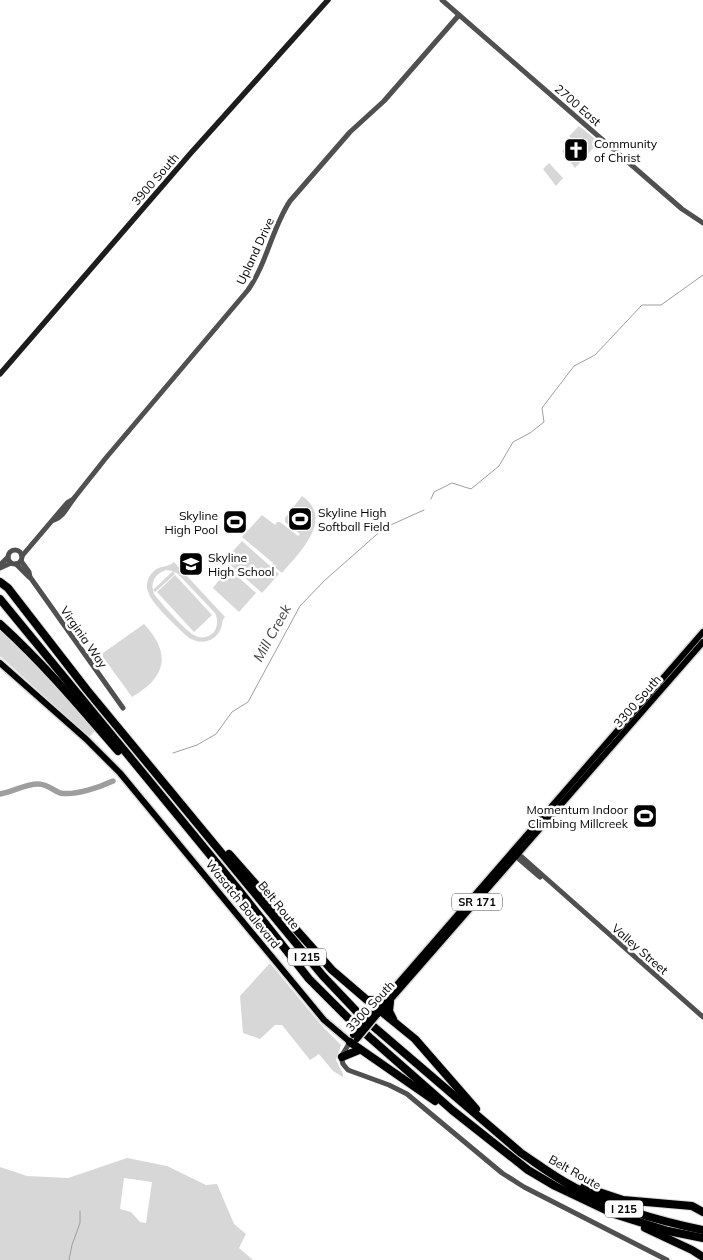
<svg xmlns="http://www.w3.org/2000/svg" width="703" height="1260" font-family="Mulish,sans-serif">
<style>
.green{fill:#d7d7d7;fill-rule:evenodd}
.lines{fill:none;stroke-linecap:round;stroke-linejoin:round}
.stream{stroke:#9e9e9e;stroke-width:1}
.river{stroke:#9e9e9e;stroke-width:5.5}
.primary-casing{stroke:#dbdbdb;stroke-width:9}
.motorway-casing{stroke:#dbdbdb;stroke-width:10}
.tertiary{stroke:#505050;stroke-width:5}
.secondary{stroke:#1d1d1d;stroke-width:5.5}
.primary{stroke:#000;stroke-width:6}
.motorway{stroke:#000;stroke-width:8}
.primary-bridge-casing{stroke:#dbdbdb;stroke-width:9;stroke-linecap:butt}
.primary-bridge{stroke:#000;stroke-width:6}
.labels{text-anchor:middle;dominant-baseline:central;stroke-width:5;stroke-linejoin:round;paint-order:stroke}
.shield{fill:#fff;stroke:#4c4c4c;stroke-width:1}
.shield-label{font-size:11px;font-weight:bold;fill:#000}
.street-label{font-size:12px;fill:#000;stroke:#fff}
.poi-label{font-size:12px;fill:#000;stroke:#fff;text-anchor:start}
.water-label{font-size:14px;font-style:italic;fill:#3f3f3f;stroke:#fff}
</style>
<rect width="100%" height="100%" fill="#fff"/>
<g class="green">
<polygon points="579,126 599,142 575,168 562,151 573,142 572,145 566,150 573,160 585,150 578,141 574,141 569,136"/>
<polygon points="549,163 563,178 556,186 543,169"/>
<path d="M302 496C335 519 299 553 282 573L272 565 273 563 242 537 262 515 275 525 277 522H280L298 536 300 534 285 522V518Z"/>
<polygon points="242,541 279,574 262,593 225,560"/>
<path d="M174 562 225 617C221 621 223 623 221 628 216 642 201 645 189 638 180 630 153 605 149 594 145 586 147 578 153 572 159 565 168 568 174 562ZM166 570 173 571 153 590 155 592 175 574 173 572 177 573 215 613C218 619 218 626 214 632 209 637 202 639 196 636 187 633 161 603 154 594 150 583 154 574 166 570Z"/>
<polygon points="228,568 256,593 239,612 213,588"/>
<polygon points="175,575 212,615 194,632 157,592"/>
<path d="M144 624C172 654 166 677 132 697L103 657V653Z"/>
<polygon points="0,627 24,648 96,730 89,737 0,656"/>
<polygon points="270,963 323,1027 341,1045 336,1060 343,1074 343,1077 333,1071 319,1054 310,1060 282,1025 275,1025 260,1039 243,1033 240,996"/>
<path d="M127 1158 167 1166 206 1185 217 1184 234 1224 246 1234 239 1248 253 1260H0V1167L27 1176 68 1178ZM124 1178 152 1182 146 1223 140 1222 131 1212 120 1209Z"/>
</g>
<g class="lines">
<g class="stream">
<polyline points="431,499 434,492 452,483 471,489 499,466 513,442 530,433 544,422 542,408 574,366 595,355 642,305 661,305 703,275"/>
<polyline points="173,753 197,745 216,734 232,712 248,702 300,606 324,581 384,528 424,510"/>
<polyline points="69,1260 72,1245 80,1223 80,1211"/>
</g>
<path class="river" d="M0 794C13 792 25 784 38 784 48 784 54 791 60 793 75 796 100 787 113 781"/>
<defs>
<g id="primary">
<polyline points="0,663 86,739 120,773 324,1020 350,1042"/>
<polyline points="374,1011 703,632"/>
<polyline points="378,1014 703,642"/>
</g>
<g id="motorway">
<path d="M0 582 8 588 87 690 323 976 360 1015 521 1153C539 1165 557 1179 576 1188 616 1209 659 1221 703 1230"/>
<polyline points="0,599 238,889 309,979 351,1021 452,1110 528,1170 555,1186 614,1214 668,1231 703,1238"/>
<path d="M0 624C43 663 80 707 118 751"/>
<polyline points="229,854 332,970 367,1000 377,1000 387,996"/>
<polyline points="390,1002 389,1011 393,1019"/>
<polyline points="377,1008 415,1039 476,1109"/>
<polyline points="350,1042 435,1101"/>
<polyline points="342,1057 359,1050"/>
<polyline points="584,1187 623,1200 692,1206 703,1212"/>
<polyline points="645,1228 692,1250 703,1257"/>
</g>
</defs>
<use href="#primary" class="primary-casing"/>
<use href="#motorway" class="motorway-casing"/>
<g class="tertiary">
<polyline points="442,0 682,209 703,223"/>
<path d="M54 520C64 517 68 505 75 497 85 484 95 472 105 459L248 290C267 263 272 228 290 201L350 132 384 101 459 15"/>
<circle cx="15" cy="557" r="7"/>
<polyline points="22,556 67,503 72,500"/>
<polyline points="21,561 29,572 30,577 123,708"/>
<polyline points="16,564 29,577"/>
<polyline points="0,565 8,557"/>
<polyline points="0,568 11,563"/>
<polyline points="515,855 522,857 703,1017"/>
<polyline points="518,856 519,859 540,877"/>
<polyline points="350,1042 341,1057 343,1064 348,1070 389,1085 407,1094 502,1173 524,1187 667,1260"/>
</g>
<polyline class="secondary" points="0,374 190,154 328,0"/>
<use href="#primary" class="primary"/>
<use href="#motorway" class="motorway"/>
<defs>
<g id="primary-bridge">
<polyline points="353,1035 373,1012"/>
<polyline points="357,1039 377,1015"/>
</g>
</defs>
<use href="#primary-bridge" class="primary-bridge-casing"/>
<use href="#primary-bridge" class="primary-bridge"/>
</g>
<defs>
<symbol id="church-square" viewBox="-11 -11 22 22"><rect x="-9" y="-9" width="18" height="18" rx="4" fill="#000" stroke="#fff"/><path d="M-1.2-6h2.4v3.5h3.3v2.4h-3.3V6h-2.4V-.1h-3.3v-2.4h3.3Z" fill="#fff"/></symbol>
<symbol id="stadium-square" viewBox="-11 -11 22 22"><rect x="-9" y="-9" width="18" height="18" rx="4" fill="#000" stroke="#fff"/><path d="M0-5a6.5 5 0 1 0 0 10a6.5 5 0 1 0 0-10ZM-3.5-1.8h7v3.6h-7Z" fill="#fff"/></symbol>
<symbol id="school-square" viewBox="-11 -11 22 22"><rect x="-9" y="-9" width="18" height="18" rx="4" fill="#000" stroke="#fff"/><path d="M0-5L7-2L0 1L-7-2ZM-4 1L0 2.5L4 1V4Q0 6-4 4Z" fill="#fff"/></symbol>
</defs>
<g fill-rule="evenodd">
<use href="#church-square" x="562" y="136" width="28" height="28"/>
<use href="#stadium-square" x="286" y="505" width="28" height="28"/>
<use href="#stadium-square" x="221" y="508" width="28" height="28"/>
<use href="#school-square" x="177" y="550" width="28" height="28"/>
<use href="#stadium-square" x="631" y="802" width="28" height="28"/>
</g>
<g class="labels">
<g class="shield">
<rect x="452" y="893.5" width="50" height="17" rx="4"/>
<rect x="288" y="948.5" width="38" height="17" rx="4"/>
<rect x="605" y="1200.5" width="38" height="17" rx="4"/>
</g>
<g class="shield-label">
<text x="477" y="902">SR 171</text>
<text x="307" y="957">I 215</text>
<text x="624" y="1209">I 215</text>
</g>
<g class="street-label">
<text transform="translate(578 105) rotate(41)">2700 East</text>
<text transform="translate(155 179) rotate(-49)">3900 South</text>
<text transform="translate(255 251) rotate(-65)">Upland Drive</text>
<text transform="translate(84 637) rotate(55)">Virginia Way</text>
<text transform="translate(637 701) rotate(-49)">3300 South</text>
<text transform="translate(243 904) rotate(51)">Wasatch Boulevard</text>
<text transform="translate(279 905) rotate(51)">Belt Route</text>
<text transform="translate(640 949) rotate(41)">Valley Street</text>
<text transform="translate(370 1006) rotate(-47)">3300 South</text>
<text transform="translate(575 1172) rotate(29)">Belt Route</text>
</g>
<g class="poi-label">
<text x="594" y="143">Community<tspan x="594" dy="14">of Christ</tspan></text>
<text x="318" y="512">Skyline High<tspan x="318" dy="14">Softball Field</tspan></text>
<text x="218" y="515" text-anchor="end">Skyline<tspan x="218" dy="14">High Pool</tspan></text>
<text x="208" y="557">Skyline<tspan x="208" dy="14">High School</tspan></text>
<text x="628" y="809" text-anchor="end">Momentum Indoor<tspan x="628" dy="14">Climbing Millcreek</tspan></text>
</g>
<g class="water-label">
<text transform="translate(272 633) rotate(-61)">Mill Creek</text>
</g>
</g>
</svg>
